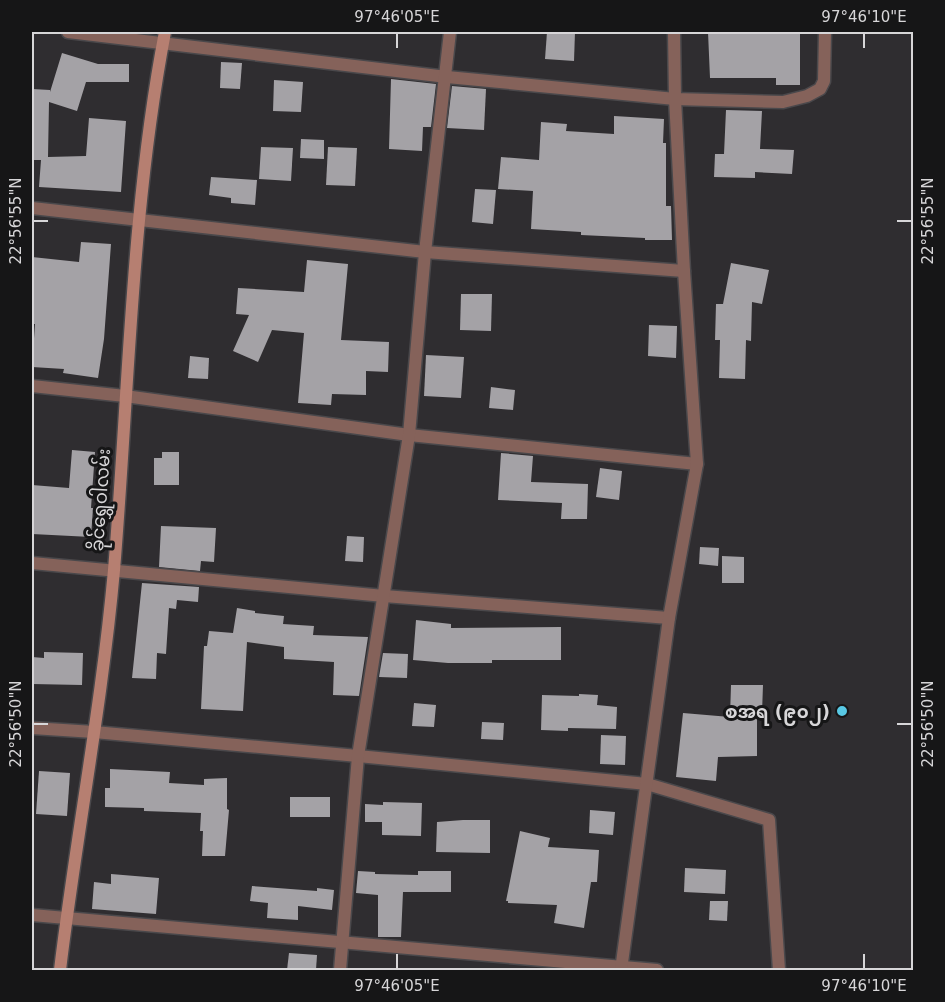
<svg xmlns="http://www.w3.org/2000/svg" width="945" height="1002" font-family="'DejaVu Sans','Noto Sans Myanmar',sans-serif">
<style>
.building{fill:#a4a2a6}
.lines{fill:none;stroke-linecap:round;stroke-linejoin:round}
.street-casing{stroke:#4a484b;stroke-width:15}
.secondary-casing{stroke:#4a484b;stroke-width:15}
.street{stroke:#85625a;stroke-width:12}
.secondary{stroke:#b67f71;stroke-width:12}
.ticks{fill:none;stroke:#d7d6d8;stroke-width:2}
.poi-dot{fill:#58c8e4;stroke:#161617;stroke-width:2}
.labels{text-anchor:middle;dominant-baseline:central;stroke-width:6;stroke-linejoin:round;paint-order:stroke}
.street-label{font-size:18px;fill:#d7d6d8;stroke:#161617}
.poi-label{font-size:18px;font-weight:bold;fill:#d7d6d8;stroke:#161617;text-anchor:end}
.neatline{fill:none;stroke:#d7d6d8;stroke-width:2}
.ticks-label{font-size:15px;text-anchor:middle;fill:#d7d6d8}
</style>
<rect width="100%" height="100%" fill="#2f2d30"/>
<g class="building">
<polygon points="547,32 575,32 574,61 545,59"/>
<polygon points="708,32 800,32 800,85 776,85 776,78 710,78"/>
<polygon points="62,53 98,64 129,64 129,82 86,82 77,111 49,102 48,157 86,156 89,118 126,121 121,192 39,187 41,160 32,160 32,89 50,90 50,92"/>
<polygon points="221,62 242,63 240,89 220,88"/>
<polygon points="391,79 436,84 431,127 423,127 422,151 389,149"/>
<polygon points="274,80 303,82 301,112 273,111"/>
<polygon points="452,86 486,89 484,130 447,128"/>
<polygon points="726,110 762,111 760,149 794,150 792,174 755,172 755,178 714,177 715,154 724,154"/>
<polygon points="614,116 664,119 663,143 666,143 666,206 671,206 672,240 645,240 645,238 581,235 581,232 531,229 533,191 498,189 501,157 539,160 541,122 567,124 566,131 614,134"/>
<polygon points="301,139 324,140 324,159 300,158"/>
<polygon points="261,147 293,148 291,181 259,179"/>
<polygon points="328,147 357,148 355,186 326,185"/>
<polygon points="211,177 257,180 255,205 231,203 231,198 209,195"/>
<polygon points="475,189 496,190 493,224 472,222"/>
<polygon points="81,242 111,244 104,339 98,378 63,373 64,369 32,367 35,324 32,324 32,257 79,262"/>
<polygon points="307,260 348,264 341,340 389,342 388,372 366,371 366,395 332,394 331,405 298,403 304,333 272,330 258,362 233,351 249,315 236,314 238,288 304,292"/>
<polygon points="731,263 769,270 762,304 752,302 751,341 746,340 745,379 719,378 720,340 715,340 716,304 723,304"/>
<polygon points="461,294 492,294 491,331 460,330"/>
<polygon points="649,325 677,326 676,358 648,356"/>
<polygon points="426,355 464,357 461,398 424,396"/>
<polygon points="190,356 209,358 208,379 188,378"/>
<polygon points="491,387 515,390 513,410 489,408"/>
<polygon points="72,450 95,452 91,508 93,508 91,537 32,534 32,485 69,488"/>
<polygon points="162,452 179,452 179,485 154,485 154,458 162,458"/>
<polygon points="501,453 533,456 531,482 588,484 587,519 561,519 562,503 498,500"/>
<polygon points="600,468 622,471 619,500 596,497"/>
<polygon points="161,526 216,528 214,562 201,561 200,571 159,567"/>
<polygon points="347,536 364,537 363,562 345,561"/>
<polygon points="700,547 719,548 718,566 699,564"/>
<polygon points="722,556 744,557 744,583 722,583"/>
<polygon points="142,583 199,587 198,602 177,600 176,609 169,608 166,654 157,653 156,679 132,678"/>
<polygon points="237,608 255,611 255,613 284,616 283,624 314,626 313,635 368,637 359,696 333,695 334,662 284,659 284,647 247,642 243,711 201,709 204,646 207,646 209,631 233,633"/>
<polygon points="416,620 451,624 451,628 561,627 561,660 492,660 492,663 448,663 413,660"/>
<polygon points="44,652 83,653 82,685 32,684 32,657 44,658"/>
<polygon points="383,653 408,654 407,678 379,677"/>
<polygon points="731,685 763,685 762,713 757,713 757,756 718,757 716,781 676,777 683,713 730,717"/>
<polygon points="579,694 598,695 597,705 617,707 616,729 568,728 568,731 541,730 542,695 579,696"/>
<polygon points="414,703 436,705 434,727 412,726"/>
<polygon points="482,722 504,723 503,740 481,739"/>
<polygon points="601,735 626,736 625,765 600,764"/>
<polygon points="110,769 170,772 169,783 204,785 204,779 227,778 227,809 229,810 225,856 202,856 203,831 200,831 201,813 144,811 144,808 105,807 105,788 110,788"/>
<polygon points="39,771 70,773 67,816 36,814"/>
<rect x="290" y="797" width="40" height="20"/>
<polygon points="383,802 422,803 421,836 382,835 382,822 365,822 365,804 383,805"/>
<polygon points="590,810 615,812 613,835 589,833"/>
<polygon points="463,820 490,820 490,853 436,852 437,822"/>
<polygon points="520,831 550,838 548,847 599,850 597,882 591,882 584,928 554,923 557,905 508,903 508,901 506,901"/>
<polygon points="685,868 726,870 725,894 684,892"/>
<polygon points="358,871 375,872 375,874 418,875 418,871 451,871 451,892 403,892 401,937 378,937 378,895 356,893"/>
<polygon points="111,874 159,878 156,914 92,909 94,882 111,884"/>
<polygon points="252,886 317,891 317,888 334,890 332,910 298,906 298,920 267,918 268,903 250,901"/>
<polygon points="710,901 728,901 727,921 709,920"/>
<polygon points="289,953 317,955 316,970 287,970"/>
</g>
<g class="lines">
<defs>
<g id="street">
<polyline points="68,32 447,77 675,99 783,102 807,96 820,89 824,81 825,32"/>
<polyline points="32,208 425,252 684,271"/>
<polyline points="32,386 125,396 409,435 697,464"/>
<polyline points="32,563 384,596 669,618"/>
<polyline points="32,728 94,732 358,756 647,784 769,820 779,970"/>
<polyline points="32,915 657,970"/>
<polyline points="340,970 358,756 409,435 425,252 450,32"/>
<polyline points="621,970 669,618 697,464 684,271 675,99 674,32"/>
</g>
<path id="secondary" d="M60 970C76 837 102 704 114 570 129 390 131 209 165 32"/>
</defs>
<use href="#street" class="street-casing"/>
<use href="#secondary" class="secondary-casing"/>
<use href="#street" class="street"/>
<use href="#secondary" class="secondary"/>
</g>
<path class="ticks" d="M397 33V48M864 33V48M33 221H48M897 221H912M33 724H48M897 724H912M397 954V969M864 954V969"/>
<circle class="poi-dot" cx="842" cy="711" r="6"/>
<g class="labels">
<g class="street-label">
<text transform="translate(100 500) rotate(-86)">ခိုင်ရွှေဝါလမ်း</text>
</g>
<g class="poi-label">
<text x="830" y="711">စအရ (၉၀၂)</text>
</g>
</g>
<rect width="945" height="1002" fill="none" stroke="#161617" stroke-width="66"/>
<rect x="33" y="33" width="879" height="936" class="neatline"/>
<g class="ticks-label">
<text x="397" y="22">97°46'05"E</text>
<text x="864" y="22">97°46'10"E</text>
<text transform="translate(16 221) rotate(-90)" y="5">22°56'55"N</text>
<text transform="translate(928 221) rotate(-90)" y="5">22°56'55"N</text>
<text transform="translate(16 724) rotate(-90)" y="5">22°56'50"N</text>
<text transform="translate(928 724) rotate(-90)" y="5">22°56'50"N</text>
<text x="397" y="991">97°46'05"E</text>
<text x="864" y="991">97°46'10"E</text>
</g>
</svg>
